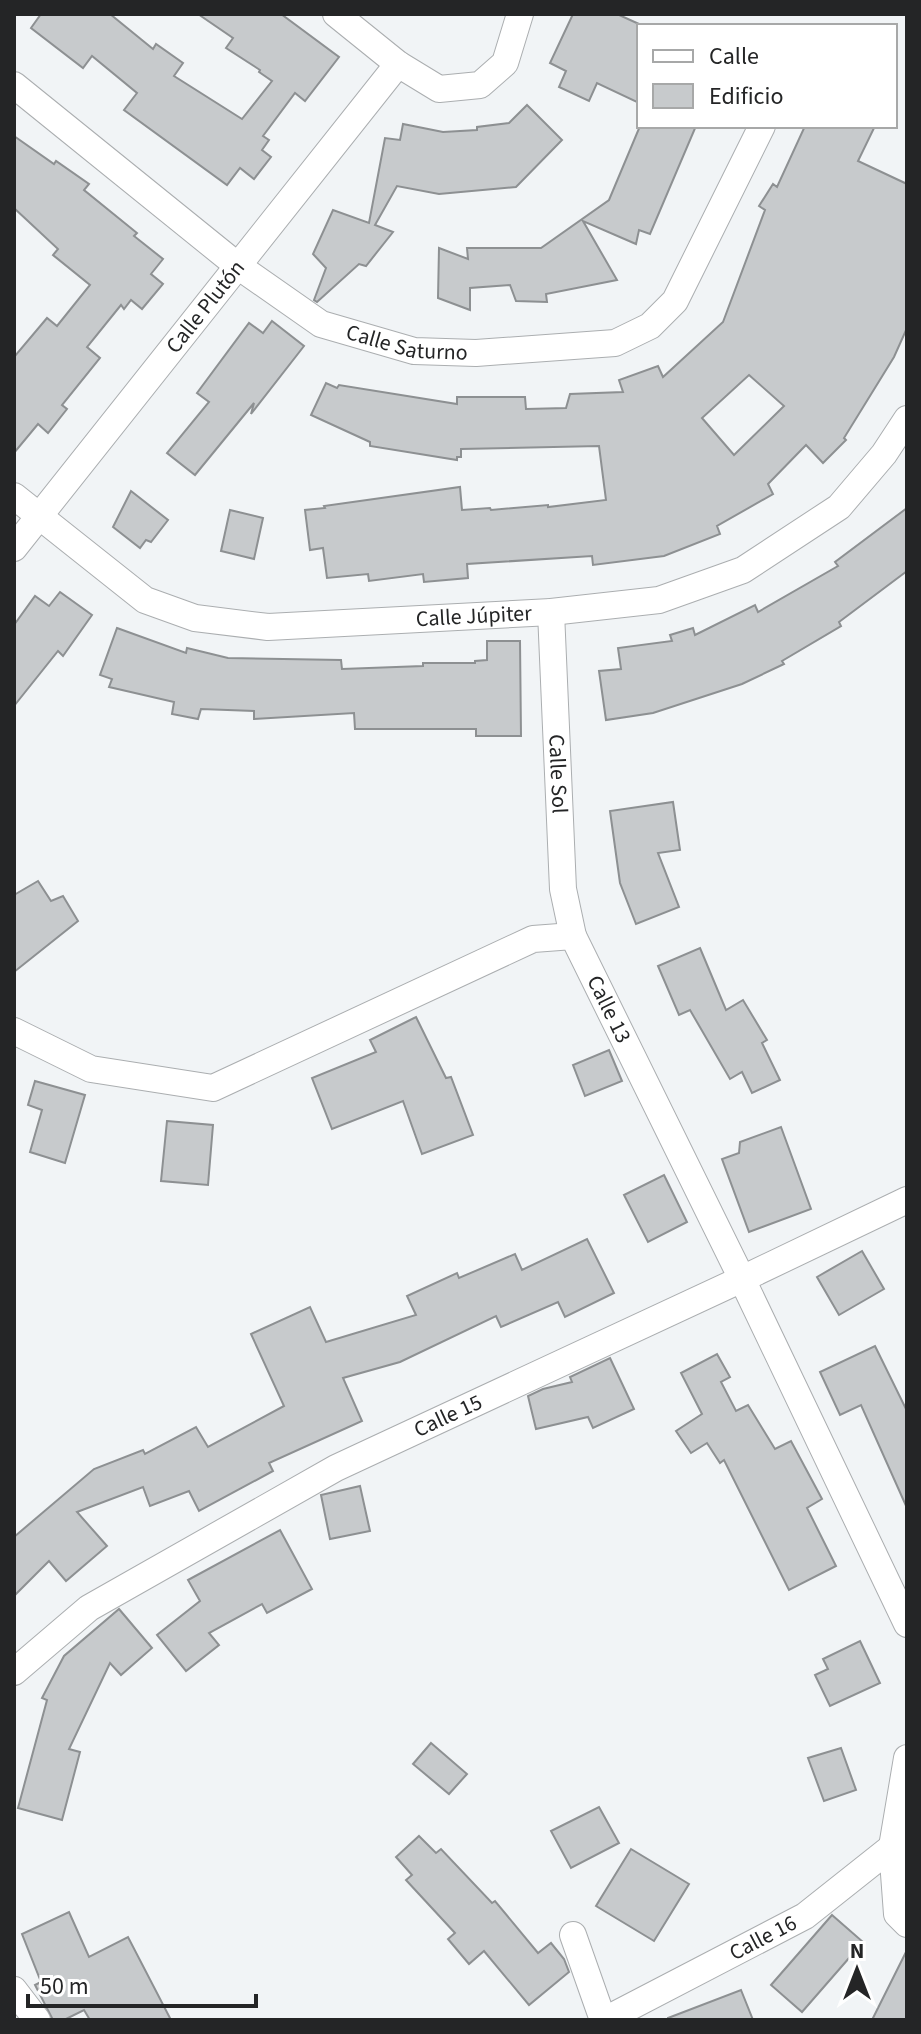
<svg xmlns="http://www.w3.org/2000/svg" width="921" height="2034" font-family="'Source Sans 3',sans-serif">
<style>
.building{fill:#c7cacc;stroke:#8d9092;stroke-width:2;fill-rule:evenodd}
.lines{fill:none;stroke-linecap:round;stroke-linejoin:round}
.street-casing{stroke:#abaeb0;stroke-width:28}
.street{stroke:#fff;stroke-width:26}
.labels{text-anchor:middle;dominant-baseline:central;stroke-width:8;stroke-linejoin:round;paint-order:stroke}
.street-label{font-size:22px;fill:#242526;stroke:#fff}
</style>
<rect width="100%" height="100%" fill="#f1f4f6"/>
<g class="building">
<polygon points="41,14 110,14 153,49 156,44 183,63 174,76 242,119 272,81 259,72 260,70 226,48 233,38 198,14 281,14 339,57 305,101 295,93 263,136 269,140 262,150 271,157 254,179 240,168 227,185 124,110 137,93 92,56 83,68 31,28"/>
<polygon points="573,14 617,14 639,24 639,103 597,83 589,101 559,87 566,71 550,63"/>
<polygon points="527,105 562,140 516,187 439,194 397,186 375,225 393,232 366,266 359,264 317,302 314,300 326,268 313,254 333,210 369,223 385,138 400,140 403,124 443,132 477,130 477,127 509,123"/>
<polygon points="640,126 696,126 650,234 639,230 636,244 583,221 617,280 546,294 547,302 516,301 510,285 470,288 470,310 438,298 439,248 468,259 467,248 541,248 609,200"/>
<path d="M805 126H875L858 161 907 184V328L894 357 844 438 846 440 823 463 806 445 768 484 773 494 717 526 720 534 664 556 593 565 592 556 467 564 468 578 424 582 423 574 369 581 368 574 327 578 323 548 310 550 305 510 325 508 324 506 460 487 462 510 490 508 491 510 548 505V507L606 500 599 446 461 449V457H457V460L370 446V442L311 415 326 383 337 388 339 385 457 404V397H525L526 409 566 408 570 394 623 392 619 380 658 366 663 377 723 322 765 210 759 206 773 184 777 187ZM749 375 784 406 734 455 702 418Z"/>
<polygon points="14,136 54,164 56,161 89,184 84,190 137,233 134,236 163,259 151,274 163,284 142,309 131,300 124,309 121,305 87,347 100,358 62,405 67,409 48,433 38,424 14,453 14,357 47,318 57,326 90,285 53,255 58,249 14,208"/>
<polygon points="272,321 304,346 251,414 254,403 195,475 167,453 209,402 197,393 249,323 263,333"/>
<polygon points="131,491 168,520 151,542 146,540 140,548 113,527"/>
<polygon points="907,508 907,571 839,622 841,626 782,661 784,664 742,684 653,713 606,720 599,671 621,669 618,648 672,641 670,635 693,628 695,635 755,605 758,612 838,566 835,562"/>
<polygon points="230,510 263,518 254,559 221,551"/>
<polygon points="60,592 92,615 63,656 58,651 14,706 14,625 35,596 49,606"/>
<polygon points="117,628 186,653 187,648 228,658 341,660 342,669 423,666 423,663 475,663 475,661 487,660 487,641 520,641 521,736 476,736 476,729 355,729 354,713 254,719 254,711 201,709 198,719 172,714 174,702 109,687 112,679 100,675"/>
<polygon points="673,802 680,850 658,853 679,907 636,924 620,883 610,811"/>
<polygon points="38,881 51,901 63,896 78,921 14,972 14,895"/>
<polygon points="700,948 726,1010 743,1000 767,1040 762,1043 780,1080 752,1093 742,1072 730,1079 690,1010 679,1015 658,966"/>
<polygon points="416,1017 446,1078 451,1077 473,1135 422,1154 403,1101 332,1129 312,1078 376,1052 370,1040"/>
<polygon points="609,1050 622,1081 585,1096 573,1065"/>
<polygon points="35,1081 85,1095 65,1163 30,1152 42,1110 28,1105"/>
<polygon points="167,1121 213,1125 208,1185 161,1181"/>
<polygon points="781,1127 811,1209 749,1232 722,1159 739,1153 740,1142"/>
<polygon points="664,1175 687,1222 648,1242 624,1195"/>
<polygon points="587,1239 614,1293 565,1317 558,1302 501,1327 496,1316 400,1362 343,1378 362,1421 269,1463 273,1471 199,1511 189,1491 150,1506 143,1487 77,1512 107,1546 66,1581 49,1561 14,1596 14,1537 94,1469 143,1450 145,1454 196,1427 208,1447 284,1406 251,1334 310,1307 326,1342 416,1315 407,1296 457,1273 459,1278 515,1254 522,1270"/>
<polygon points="862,1251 884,1289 839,1315 817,1277"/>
<polygon points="875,1346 907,1411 907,1508 861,1405 840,1415 820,1372"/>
<polygon points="717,1354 730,1377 721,1382 736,1411 748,1405 775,1449 791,1441 822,1499 807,1508 836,1566 789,1590 724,1460 720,1463 707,1443 691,1453 676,1431 702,1414 681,1373"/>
<polygon points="610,1358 634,1409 593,1428 588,1417 536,1429 528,1396 543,1389 572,1382 570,1377"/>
<polygon points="360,1486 370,1531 330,1539 321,1495"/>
<polygon points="280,1530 312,1589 267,1613 262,1604 209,1633 219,1645 186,1671 157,1635 200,1601 188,1580"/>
<polygon points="119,1609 152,1648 121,1675 110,1663 69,1749 80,1752 62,1820 18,1808 47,1700 42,1698 64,1656"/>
<polygon points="860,1641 880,1683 830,1706 815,1675 828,1669 823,1659"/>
<polygon points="431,1743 467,1774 449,1794 413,1764"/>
<polygon points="841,1748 856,1790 824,1801 808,1758"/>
<polygon points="599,1807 619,1843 571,1868 551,1831"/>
<polygon points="419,1836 436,1853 441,1849 492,1903 495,1901 538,1953 551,1943 564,1959 569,1972 529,2005 484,1951 469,1964 448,1939 455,1933 406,1880 412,1875 396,1857"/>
<polygon points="631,1849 689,1884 654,1941 596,1906"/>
<polygon points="69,1912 89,1957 128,1937 171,2020 90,2020 84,2010 64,2020 53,2020 35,1985 41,1982 22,1934"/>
<polygon points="832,1915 863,1942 802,2012 771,1985"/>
<polygon points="907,1950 907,2020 872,2020"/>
<polygon points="741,1990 753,2020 668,2020 668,2018"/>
</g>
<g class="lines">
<defs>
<g id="street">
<polyline points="336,14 398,64 439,89 480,85 505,63 520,14"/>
<path id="s1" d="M14 85 238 266 321 324 414 351 476 353 615 343 650 326 675 301 762 126"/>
<path id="s2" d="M14 496 145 600 195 618 268 627 551 612 659 600 743 570 839 507 884 454 907 419"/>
<path id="s3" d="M14 548 398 64"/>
<path id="s4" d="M551 612 563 889 573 936"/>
<path id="s5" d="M14 1031 91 1069 213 1088 533 939 573 936 742 1279 907 1624"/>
<path id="s6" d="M14 1672 89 1608 336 1468 742 1279 907 1200"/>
<polyline points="907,1758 892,1847 897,1914 907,1924"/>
<polyline points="573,1935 603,2020"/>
<polyline points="14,1990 37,2020"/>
<path id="s7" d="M605 2020 805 1916 892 1847 907 1833"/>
</g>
</defs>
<use href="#street" class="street-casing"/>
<use href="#street" class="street"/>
</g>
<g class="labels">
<g class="street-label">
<text stroke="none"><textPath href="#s3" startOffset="308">Calle Plutón</textPath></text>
<text stroke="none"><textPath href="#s1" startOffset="478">Calle Saturno</textPath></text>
<text stroke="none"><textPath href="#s2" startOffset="500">Calle Júpiter</textPath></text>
<text stroke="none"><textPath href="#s4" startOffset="162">Calle Sol</textPath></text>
<text stroke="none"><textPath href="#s5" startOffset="684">Calle 13</textPath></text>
<text stroke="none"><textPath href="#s6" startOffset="506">Calle 15</textPath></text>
<text stroke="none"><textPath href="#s7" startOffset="178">Calle 16</textPath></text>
</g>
</g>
<rect width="921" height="2034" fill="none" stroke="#242526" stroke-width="32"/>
<rect x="637" y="24" width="260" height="104" fill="#ffffff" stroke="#a7a8a8" stroke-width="2"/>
<rect x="653" y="50" width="40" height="12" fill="#ffffff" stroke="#a7a8a8" stroke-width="2"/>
<text x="709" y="64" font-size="24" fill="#242526">Calle</text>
<rect x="653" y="84" width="40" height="24" fill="#c7cacc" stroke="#a7a8a8" stroke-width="2"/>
<text x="709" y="104" font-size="24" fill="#242526">Edificio</text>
<g transform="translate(857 1970)" stroke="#ffffff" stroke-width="6" paint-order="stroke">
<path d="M0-6L14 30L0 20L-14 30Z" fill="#242526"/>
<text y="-12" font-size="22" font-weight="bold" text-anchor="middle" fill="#242526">N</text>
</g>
<path d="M28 1994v12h228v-12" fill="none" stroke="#242526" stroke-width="4"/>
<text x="40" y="1994" font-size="24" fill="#242526" stroke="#ffffff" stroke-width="6" paint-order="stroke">50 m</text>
</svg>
